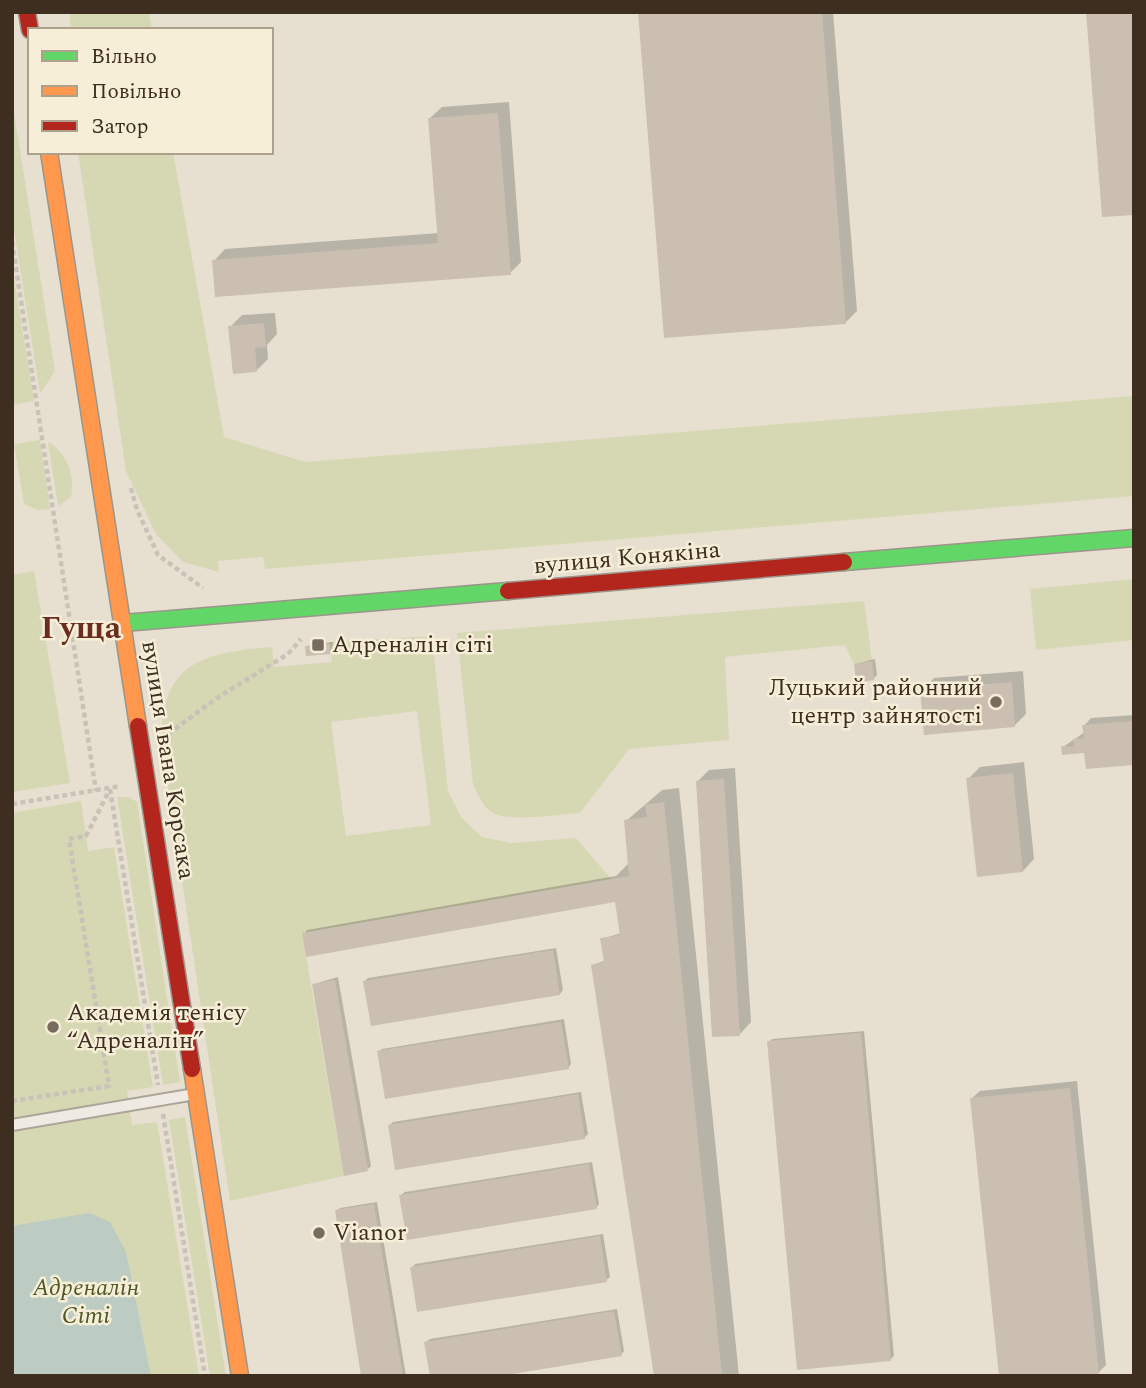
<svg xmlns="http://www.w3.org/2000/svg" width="1146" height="1388" font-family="Spectral,serif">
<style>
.green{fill:#d6d7b3;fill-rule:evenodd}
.water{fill:#bcccc2}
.shadow{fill:#0003}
.building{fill:#cbbfb2}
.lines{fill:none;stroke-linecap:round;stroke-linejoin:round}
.lane-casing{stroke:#ada599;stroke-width:14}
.fast-casing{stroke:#9c958a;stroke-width:19}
.slow-casing{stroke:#9c958a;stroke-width:19}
.jam-casing{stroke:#9c958a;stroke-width:19}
.path{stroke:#c8c2b9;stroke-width:4.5;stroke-dasharray:5 3.5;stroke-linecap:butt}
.lane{stroke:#efebe3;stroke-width:10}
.fast{stroke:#63d668;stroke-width:16}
.slow{stroke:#ff974d;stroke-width:16}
.jam{stroke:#b3261e;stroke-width:16}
.poi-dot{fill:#786c5e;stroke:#f7eed8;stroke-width:2.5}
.labels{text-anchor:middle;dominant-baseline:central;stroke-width:5;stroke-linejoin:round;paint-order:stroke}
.street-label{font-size:24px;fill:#3d2e20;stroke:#f7eed8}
.poi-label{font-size:24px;fill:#3d2e20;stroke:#f7eed8;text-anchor:start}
.park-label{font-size:24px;font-style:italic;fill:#4d5a26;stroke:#f7eed8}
.district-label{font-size:32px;font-weight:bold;fill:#6b2e1e;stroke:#f7eed8}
</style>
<rect width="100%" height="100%" fill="#e7e0d1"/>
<g class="green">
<polygon points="69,12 149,12 152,30 71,30"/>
<polygon points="12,100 55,371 40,394 12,217"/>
<polygon points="78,152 173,152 224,437 305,462 1134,396 1134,496 265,569 263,557 218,561 219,572 183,562 156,534 126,471"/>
<polygon points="12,266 34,401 12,405"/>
<polygon points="40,440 50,509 38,510 24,504 14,444"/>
<path d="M48 442C66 452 76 476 71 497L58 506Z"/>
<polygon points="34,571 70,783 12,792 12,575"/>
<polygon points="1134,579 1134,640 1036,650 1030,589"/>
<path d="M864 601 872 661 854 664 845 645 725 657 729 740 629 749 580 813C559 814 508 823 491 812 482 805 478 795 473 784L457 633Z"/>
<path d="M432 636 448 791 461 817 482 837 511 843 576 838 611 879 302 933 344 1176 230 1201 162 747C159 664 199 653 272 647L274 667 332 662 330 642ZM417 711 431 825 346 836 331 722Z"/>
<polygon points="117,797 129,797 137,802 180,1082 163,1085"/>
<polygon points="81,801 88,851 114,847 153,1087 127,1091 132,1125 157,1122 199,1376 12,1376 12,813"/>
<polygon points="185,1117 226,1376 210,1376 169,1120"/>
</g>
<polygon class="water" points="89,1213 110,1222 126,1252 151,1376 12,1376 12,1226"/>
<g class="shadow">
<polygon points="640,12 833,12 857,311 846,322"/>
<polygon points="509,102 521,262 510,273 214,261 225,249 439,233 430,118 442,107"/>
<polygon points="275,313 277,334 267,345 268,359 256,371 230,327 242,315"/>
<polygon points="333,642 331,652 307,647 311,644"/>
<polygon points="875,659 877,675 874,678 856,664"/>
<polygon points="1023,671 1026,714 1015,725 922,690 934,678"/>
<polygon points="1134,715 1134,763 1063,747 1085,732 1084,726 1091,718"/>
<polygon points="1024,762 1034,859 1023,871 968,779 980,767"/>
<polygon points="735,768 751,1022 740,1034 698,781 709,770"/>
<polygon points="679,788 739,1376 656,1376 593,965 606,960 602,939 621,933 616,900 304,934 307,930 616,876 628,864 626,821 662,790"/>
<polygon points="556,948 563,990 560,994 365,981 368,978"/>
<polygon points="338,977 371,1166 368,1169 314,984"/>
<polygon points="564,1019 571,1064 568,1068 378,1052 382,1049"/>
<polygon points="864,1031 894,1356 890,1360 769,1042 772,1039"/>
<polygon points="1077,1081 1106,1365 1098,1373 1000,1376 972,1098 980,1091"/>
<polygon points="581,1092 588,1134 584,1138 390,1125 393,1122"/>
<polygon points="592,1162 599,1204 596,1208 401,1195 405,1192"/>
<polygon points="377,1202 406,1376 363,1376 337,1211 340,1208"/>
<polygon points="603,1234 610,1277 606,1280 412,1268 415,1264"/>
<polygon points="617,1309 624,1351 621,1355 426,1342 430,1339"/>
</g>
<g class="building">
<polygon points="638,12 822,12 846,324 664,338"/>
<polygon points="1086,12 1134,12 1134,215 1102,217"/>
<polygon points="498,113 511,275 215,297 212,260 438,243 428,118"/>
<polygon points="264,323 266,347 255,348 257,372 233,374 228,326"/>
<polygon points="330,644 331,654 306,656 305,646"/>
<polygon points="872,661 874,680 856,683 854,664"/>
<polygon points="1012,682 1015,727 924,735 920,689"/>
<polygon points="1134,721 1134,765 1086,769 1084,753 1062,755 1061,746 1074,747 1073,739 1084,738 1082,725"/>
<polygon points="1013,773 1023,872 977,877 966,778"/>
<polygon points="724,779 740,1036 712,1037 696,781"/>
<polygon points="664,802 722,1376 654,1376 591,965 604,962 600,938 620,935 615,902 306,957 302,933 629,876 624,820 647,817 645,805"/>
<polygon points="553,950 560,995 371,1026 363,981"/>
<polygon points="335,980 368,1171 344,1176 312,984"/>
<polygon points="561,1022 569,1069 385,1099 377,1051"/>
<polygon points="861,1033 891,1361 797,1370 767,1041"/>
<polygon points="1070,1088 1099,1374 999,1376 970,1098"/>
<polygon points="578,1094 585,1139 395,1170 388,1125"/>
<polygon points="589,1164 597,1209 407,1240 399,1195"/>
<polygon points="374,1204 383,1260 403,1376 361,1376 335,1210"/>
<polygon points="600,1236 607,1282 417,1312 410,1267"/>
<polygon points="614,1311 622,1356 501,1376 430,1376 424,1342"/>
</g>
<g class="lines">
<defs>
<polyline id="lane" points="12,1125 195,1094"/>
<g id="fast">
<polyline points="844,562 1134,538"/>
<polyline points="123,623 508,591"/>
</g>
<g id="slow">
<polyline points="49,152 138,726"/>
<polyline points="192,1069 240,1376"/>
</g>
<g id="jam">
<polyline points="27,12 30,30"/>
<polyline points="508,591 844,562"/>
<polyline points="138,726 192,1069"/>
</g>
</defs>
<use href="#lane" class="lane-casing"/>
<use href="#fast" class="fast-casing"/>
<use href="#slow" class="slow-casing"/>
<use href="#jam" class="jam-casing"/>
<g class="path">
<polyline points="12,242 96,791"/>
<polyline points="131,488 137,510 158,555 203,588"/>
<polyline points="168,734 217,698 288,654 301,639"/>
<polyline points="110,789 158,1085"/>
<polyline points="12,804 121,786"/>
<polyline points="12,1101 109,1086 69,839 86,836 110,789"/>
<polyline points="163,1114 205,1376"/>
</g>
<use href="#lane" class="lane"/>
<use href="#fast" class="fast"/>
<use href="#slow" class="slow"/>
<use href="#jam" class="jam"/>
</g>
<g class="poi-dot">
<rect x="311" y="638" width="14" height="14" rx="3.5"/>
<circle cx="996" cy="702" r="7"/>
<circle cx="53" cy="1027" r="7"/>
<circle cx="319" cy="1233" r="7"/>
</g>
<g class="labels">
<g class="street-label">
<text transform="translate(627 558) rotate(-5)">вулиця Конякіна</text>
<text transform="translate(168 760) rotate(81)">вулиця Івана Корсака</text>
</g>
<g class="poi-label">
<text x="332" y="645">Адреналін сіті</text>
<text x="982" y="688" text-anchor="end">Луцький районний<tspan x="982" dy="28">центр зайнятості</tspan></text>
<text x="67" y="1013">Академія тенісу<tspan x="67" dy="28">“Адреналін”</tspan></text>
<text x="333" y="1233">Vianor</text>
</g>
<g class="park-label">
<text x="86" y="1288">Адреналін<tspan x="86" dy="28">Сіті</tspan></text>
</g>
<g class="district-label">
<text x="81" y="628">Гуща</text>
</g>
</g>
<rect width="1146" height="1388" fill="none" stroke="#3d2e20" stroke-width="28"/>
<rect x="28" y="28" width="245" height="126" fill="#f7eed8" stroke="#ada18e" stroke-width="2"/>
<rect x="42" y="51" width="35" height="10" fill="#63d668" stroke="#ada18e" stroke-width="2"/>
<text x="91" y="63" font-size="21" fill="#3d2e20">Вільно</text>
<rect x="42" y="86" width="35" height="10" fill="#ff974d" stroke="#ada18e" stroke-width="2"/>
<text x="91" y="98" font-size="21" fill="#3d2e20">Повільно</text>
<rect x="42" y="121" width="35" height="10" fill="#b3261e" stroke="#ada18e" stroke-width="2"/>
<text x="91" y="133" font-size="21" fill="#3d2e20">Затор</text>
</svg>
